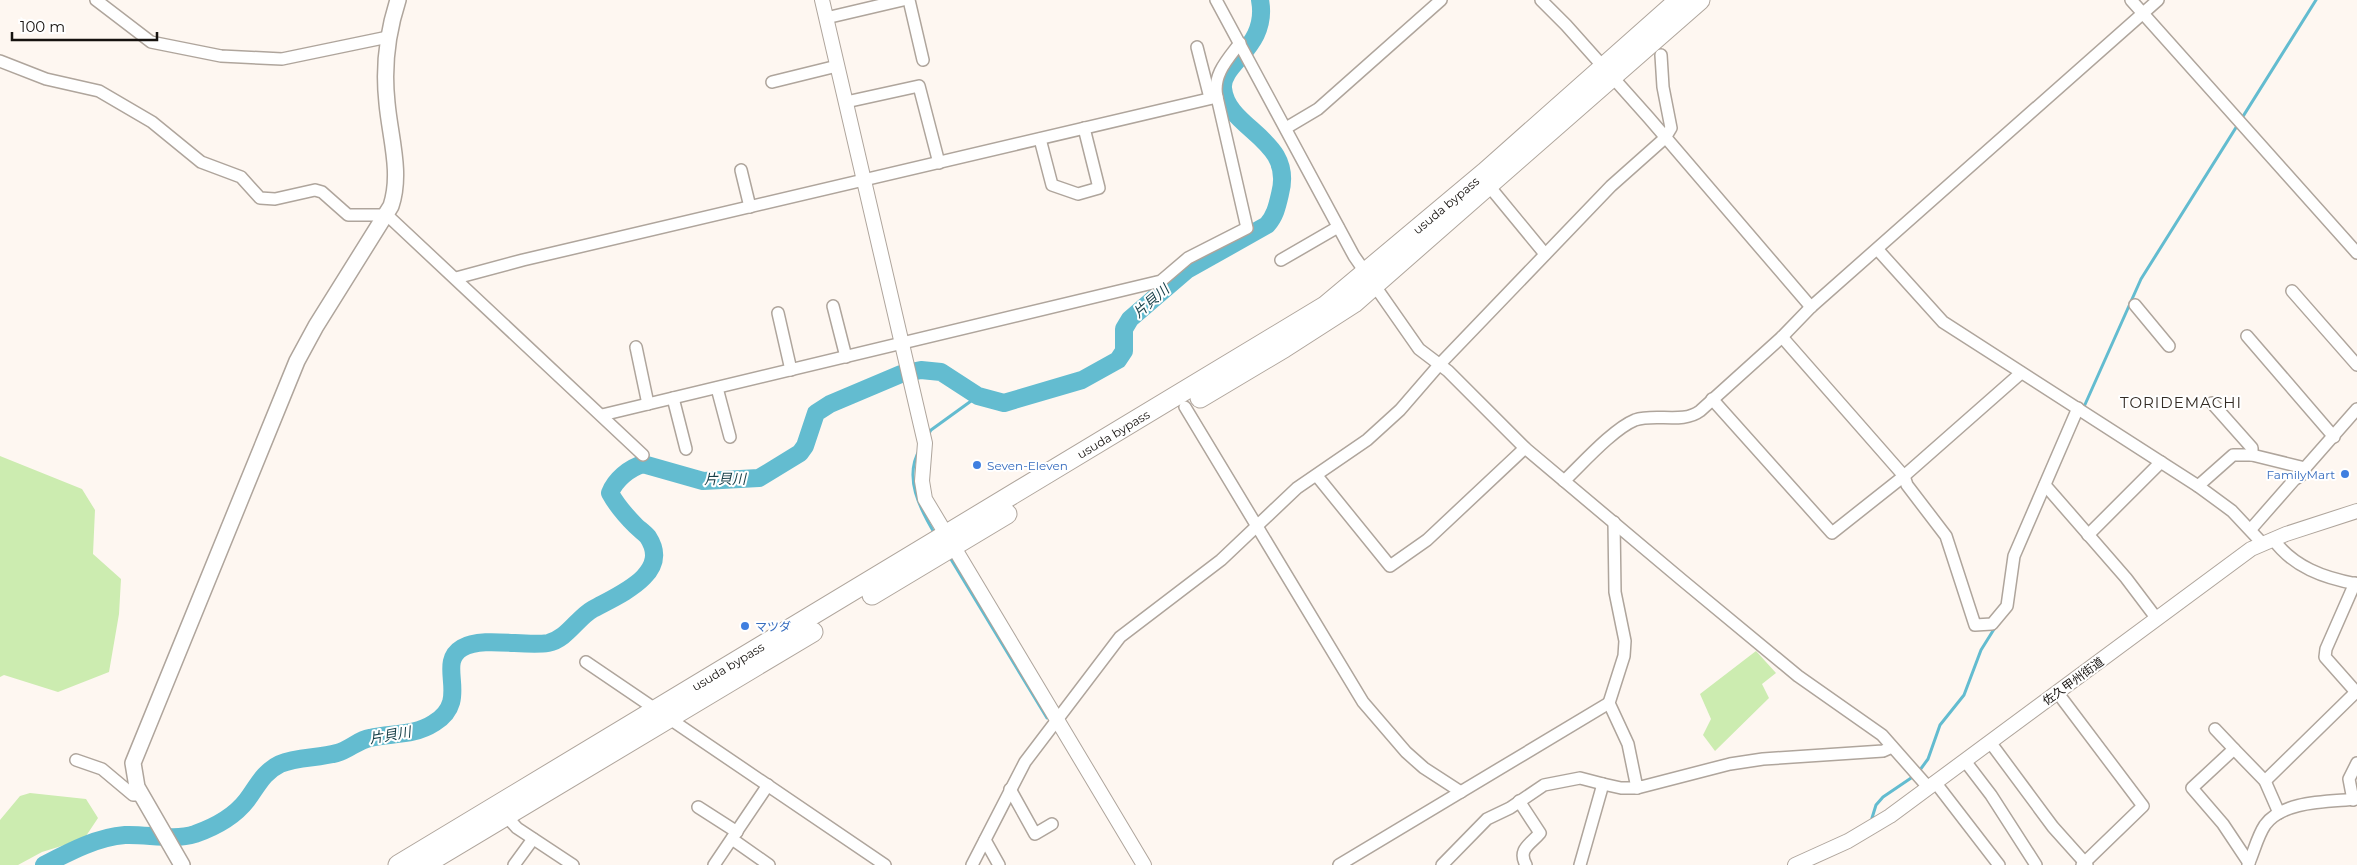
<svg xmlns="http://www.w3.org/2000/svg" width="2357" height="865" font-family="Montserrat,'Noto Sans JP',sans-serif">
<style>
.green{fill:#ccecb0}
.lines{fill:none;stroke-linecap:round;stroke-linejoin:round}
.stream{stroke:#63bcd0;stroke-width:3}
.river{stroke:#63bcd0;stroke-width:18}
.minor-casing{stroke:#afa59c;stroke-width:14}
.tertiary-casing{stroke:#afa59c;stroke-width:16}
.secondary-casing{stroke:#afa59c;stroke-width:18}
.trunk-casing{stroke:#afa59c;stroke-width:21}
.minor{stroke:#fff;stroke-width:11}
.tertiary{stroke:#fff;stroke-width:14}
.secondary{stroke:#fff;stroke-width:15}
.trunk{stroke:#fff;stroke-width:19}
.shop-dot{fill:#3f7fe0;stroke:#fff;stroke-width:2}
.labels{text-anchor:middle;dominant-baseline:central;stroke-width:4;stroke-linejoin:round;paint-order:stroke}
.street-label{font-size:12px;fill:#16120f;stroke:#fff}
.shop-label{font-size:12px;fill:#366cbe;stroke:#fff;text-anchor:start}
.water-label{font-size:14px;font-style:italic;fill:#163f48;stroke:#fff}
.quarter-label{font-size:15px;letter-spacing:1px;fill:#332b24;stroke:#fff}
</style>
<rect width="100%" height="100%" fill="#fef7f1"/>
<g class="green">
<polygon points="0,456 82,489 95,510 93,554 121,579 119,614 109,672 58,692 4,675 0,677"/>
<polygon points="1756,651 1776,673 1762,684 1769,698 1715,751 1703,735 1711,719 1700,694"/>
<polygon points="30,793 86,799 98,818 84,839 42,852 18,865 0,865 0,820 20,796"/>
</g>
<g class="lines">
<g class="stream">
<polyline points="2083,409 2141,279 2316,0"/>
<polyline points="928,435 931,430 978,396"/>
<path d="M920 449C903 477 920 509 935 534"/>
<polyline points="949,556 1047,718"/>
<polyline points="1872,818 1876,805 1883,797 1917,774 1928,759 1940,725 1964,695 1981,650 1996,626"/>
</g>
<path class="river" d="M44 865C69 852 97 837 125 835 148 834 173 841 195 834 215 827 234 817 247 800 257 787 263 772 280 764 296 757 319 758 337 753 349 750 358 740 370 738 392 733 414 736 434 723 472 700 435 664 462 648 482 636 525 647 548 643 567 639 577 618 593 609 618 595 672 574 648 537 645 533 639 529 636 526 625 515 617 506 610 493 615 480 629 468 643 464L703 481 759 478 800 453 805 446 816 413 830 404 901 374 921 370 941 372 978 396 1004 403 1082 380 1118 360 1124 351V329L1130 319 1187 270 1267 225C1275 216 1277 207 1280 194 1295 138 1227 130 1223 88 1221 63 1269 47 1260 0"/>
<defs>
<g id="minor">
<polyline points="96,0 151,42 221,56 282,59 388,37"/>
<polyline points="909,0 923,60"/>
<polyline points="1216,0 1354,256 1419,349 1448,371 1525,448 1682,580 1798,676 1882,735 1928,787"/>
<polyline points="1541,0 1566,25 1649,118 1811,307"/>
<polyline points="2131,0 2357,253"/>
<polyline points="826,18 903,0"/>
<polyline points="1197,47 1210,98"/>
<polyline points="0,61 46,79 99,91 152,122 201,162 241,177 260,198 275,199 315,190 322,192 348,215 387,215 643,455"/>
<polyline points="772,82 837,66"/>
<polyline points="846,102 919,86 939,163"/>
<polyline points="1286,128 1318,109 1441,0"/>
<polyline points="1040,139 1052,185 1078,194 1099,188 1084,128"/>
<polyline points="741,170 750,207"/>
<polyline points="1489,186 1545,254"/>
<polyline points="1878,250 1943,322 2198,486 2232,511 2262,543"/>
<polyline points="1281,260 1338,227"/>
<path d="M456 278 523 260 1217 97C1212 75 1228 59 1240 43"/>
<polyline points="2292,291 2357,365"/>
<polyline points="2135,305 2169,346"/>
<polyline points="833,306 846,357"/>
<polyline points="778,313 791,370"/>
<polyline points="2247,336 2334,437"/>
<polyline points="1782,337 1904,476 1907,485 1946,536 1975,625 1992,624 2007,606 2014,556 2078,408"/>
<polyline points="636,347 648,404"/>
<polyline points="717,388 730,437"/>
<polyline points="673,398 686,449"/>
<polyline points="1712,399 1832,533 1904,476 2021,373"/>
<polyline points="2212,403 2252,448 2252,455"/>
<polyline points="1185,407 1363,702 1406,752 1424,768 1461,792"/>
<polyline points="602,415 1161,281 1188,258 1247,228 1217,97"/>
<polyline points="1317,476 1390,566 1427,540 1525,448"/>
<path d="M1564 481C1582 464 1613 429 1635 420 1655 413 1683 424 1700 411L1782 337 1811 307 2158 0"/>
<polyline points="2045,485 2126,578 2157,619"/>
<polyline points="2198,486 2233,455 2252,455 2305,468 2357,409"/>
<polyline points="1614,522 1615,592 1625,641 1624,656 1609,703 1628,744 1637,788 1730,764 1763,759 1883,751 1892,747"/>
<polyline points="2251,529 2294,480 2303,474 2305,468"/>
<polyline points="2088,535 2161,462"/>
<path d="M2273 539C2293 567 2324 578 2357 584"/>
<polyline points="2355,583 2326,649 2325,657 2356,692"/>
<polyline points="586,662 885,865"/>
<polyline points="2057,692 2143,806 2082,865"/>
<polyline points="2215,729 2234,749"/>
<polyline points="1990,742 2053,827 2087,865"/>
<polyline points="76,760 102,769 133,795 141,795"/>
<polyline points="1965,761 1991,795 2036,865"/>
<polyline points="2265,781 2357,691"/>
<polyline points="1935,782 1999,865"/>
<polyline points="1010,789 1035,834 1052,824"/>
<polyline points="2353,800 2349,779 2357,763"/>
<path d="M1519 801 1540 833C1531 844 1517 849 1526 865"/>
<polyline points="698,807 737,832"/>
<polyline points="506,816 517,828 573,865"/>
<polyline points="732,839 769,865"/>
<polyline points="985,840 999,865"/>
<polyline points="2249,863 2223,824 2192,788 2234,749 2265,781 2279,813"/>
<polyline points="514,865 533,839"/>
<polyline points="714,865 768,785"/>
<polyline points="972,865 1025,762 1120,637 1221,560 1297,488 1367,440 1400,410 1439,365 1611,186 1665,138 1671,128 1663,87 1661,55"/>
<polyline points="1339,865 1609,703"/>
<polyline points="1442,865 1487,819 1510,808 1544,785 1580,778 1603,784"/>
<polyline points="1580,865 1603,784 1621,788 1637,788"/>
<path d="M2248 865C2254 852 2257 837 2265 825 2283 800 2329 802 2357 799"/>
</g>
<g id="tertiary">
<polyline points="822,0 925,443 922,481 925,499 1144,865"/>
<polyline points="1795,865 1848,841 1890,816 2251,549 2286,534 2357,511"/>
</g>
<path id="secondary" d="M182 865 137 787 133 763 297 361 316 326 391 206C402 173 390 137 387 103 383 67 387 34 398 0"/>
<g id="trunk">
<polyline points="1200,398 1284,348 1354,303 1700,0"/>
<polyline points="872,595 1007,514"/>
<path id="s1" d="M398 865 1325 306 1485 172 1679 0"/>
<polyline points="424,865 813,632"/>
</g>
</defs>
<use href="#minor" class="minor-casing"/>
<use href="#tertiary" class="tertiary-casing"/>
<use href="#secondary" class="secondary-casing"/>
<use href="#trunk" class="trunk-casing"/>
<use href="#minor" class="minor"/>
<use href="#tertiary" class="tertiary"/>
<use href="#secondary" class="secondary"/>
<use href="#trunk" class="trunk"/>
</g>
<g class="shop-dot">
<circle cx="977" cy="465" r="5"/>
<circle cx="2345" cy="474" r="5"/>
<circle cx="745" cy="626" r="5"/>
</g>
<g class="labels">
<g class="street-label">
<text stroke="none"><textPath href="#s1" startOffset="1240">usuda bypass</textPath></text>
<text stroke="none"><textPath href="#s1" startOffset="835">usuda bypass</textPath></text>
<text stroke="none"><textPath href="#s1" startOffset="385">usuda bypass</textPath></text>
<text transform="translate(2073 681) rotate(-36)">佐久甲州街道</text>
</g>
<g class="shop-label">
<text x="987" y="465">Seven-Eleven</text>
<text x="2335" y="474" text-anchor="end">FamilyMart</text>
<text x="755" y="626">マツダ</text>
</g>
<g class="water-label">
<text transform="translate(1151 301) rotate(-41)">片貝川</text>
<text transform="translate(725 479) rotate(-1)">片貝川</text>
<text transform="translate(390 735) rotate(-10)">片貝川</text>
</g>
<g class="quarter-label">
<text x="2181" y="402">TORIDEMACHI</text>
</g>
</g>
<path d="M12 32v8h145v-8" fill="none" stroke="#16120f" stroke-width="2.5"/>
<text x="20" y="32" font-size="15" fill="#16120f" stroke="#ffffff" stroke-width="4" paint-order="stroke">100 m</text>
</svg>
